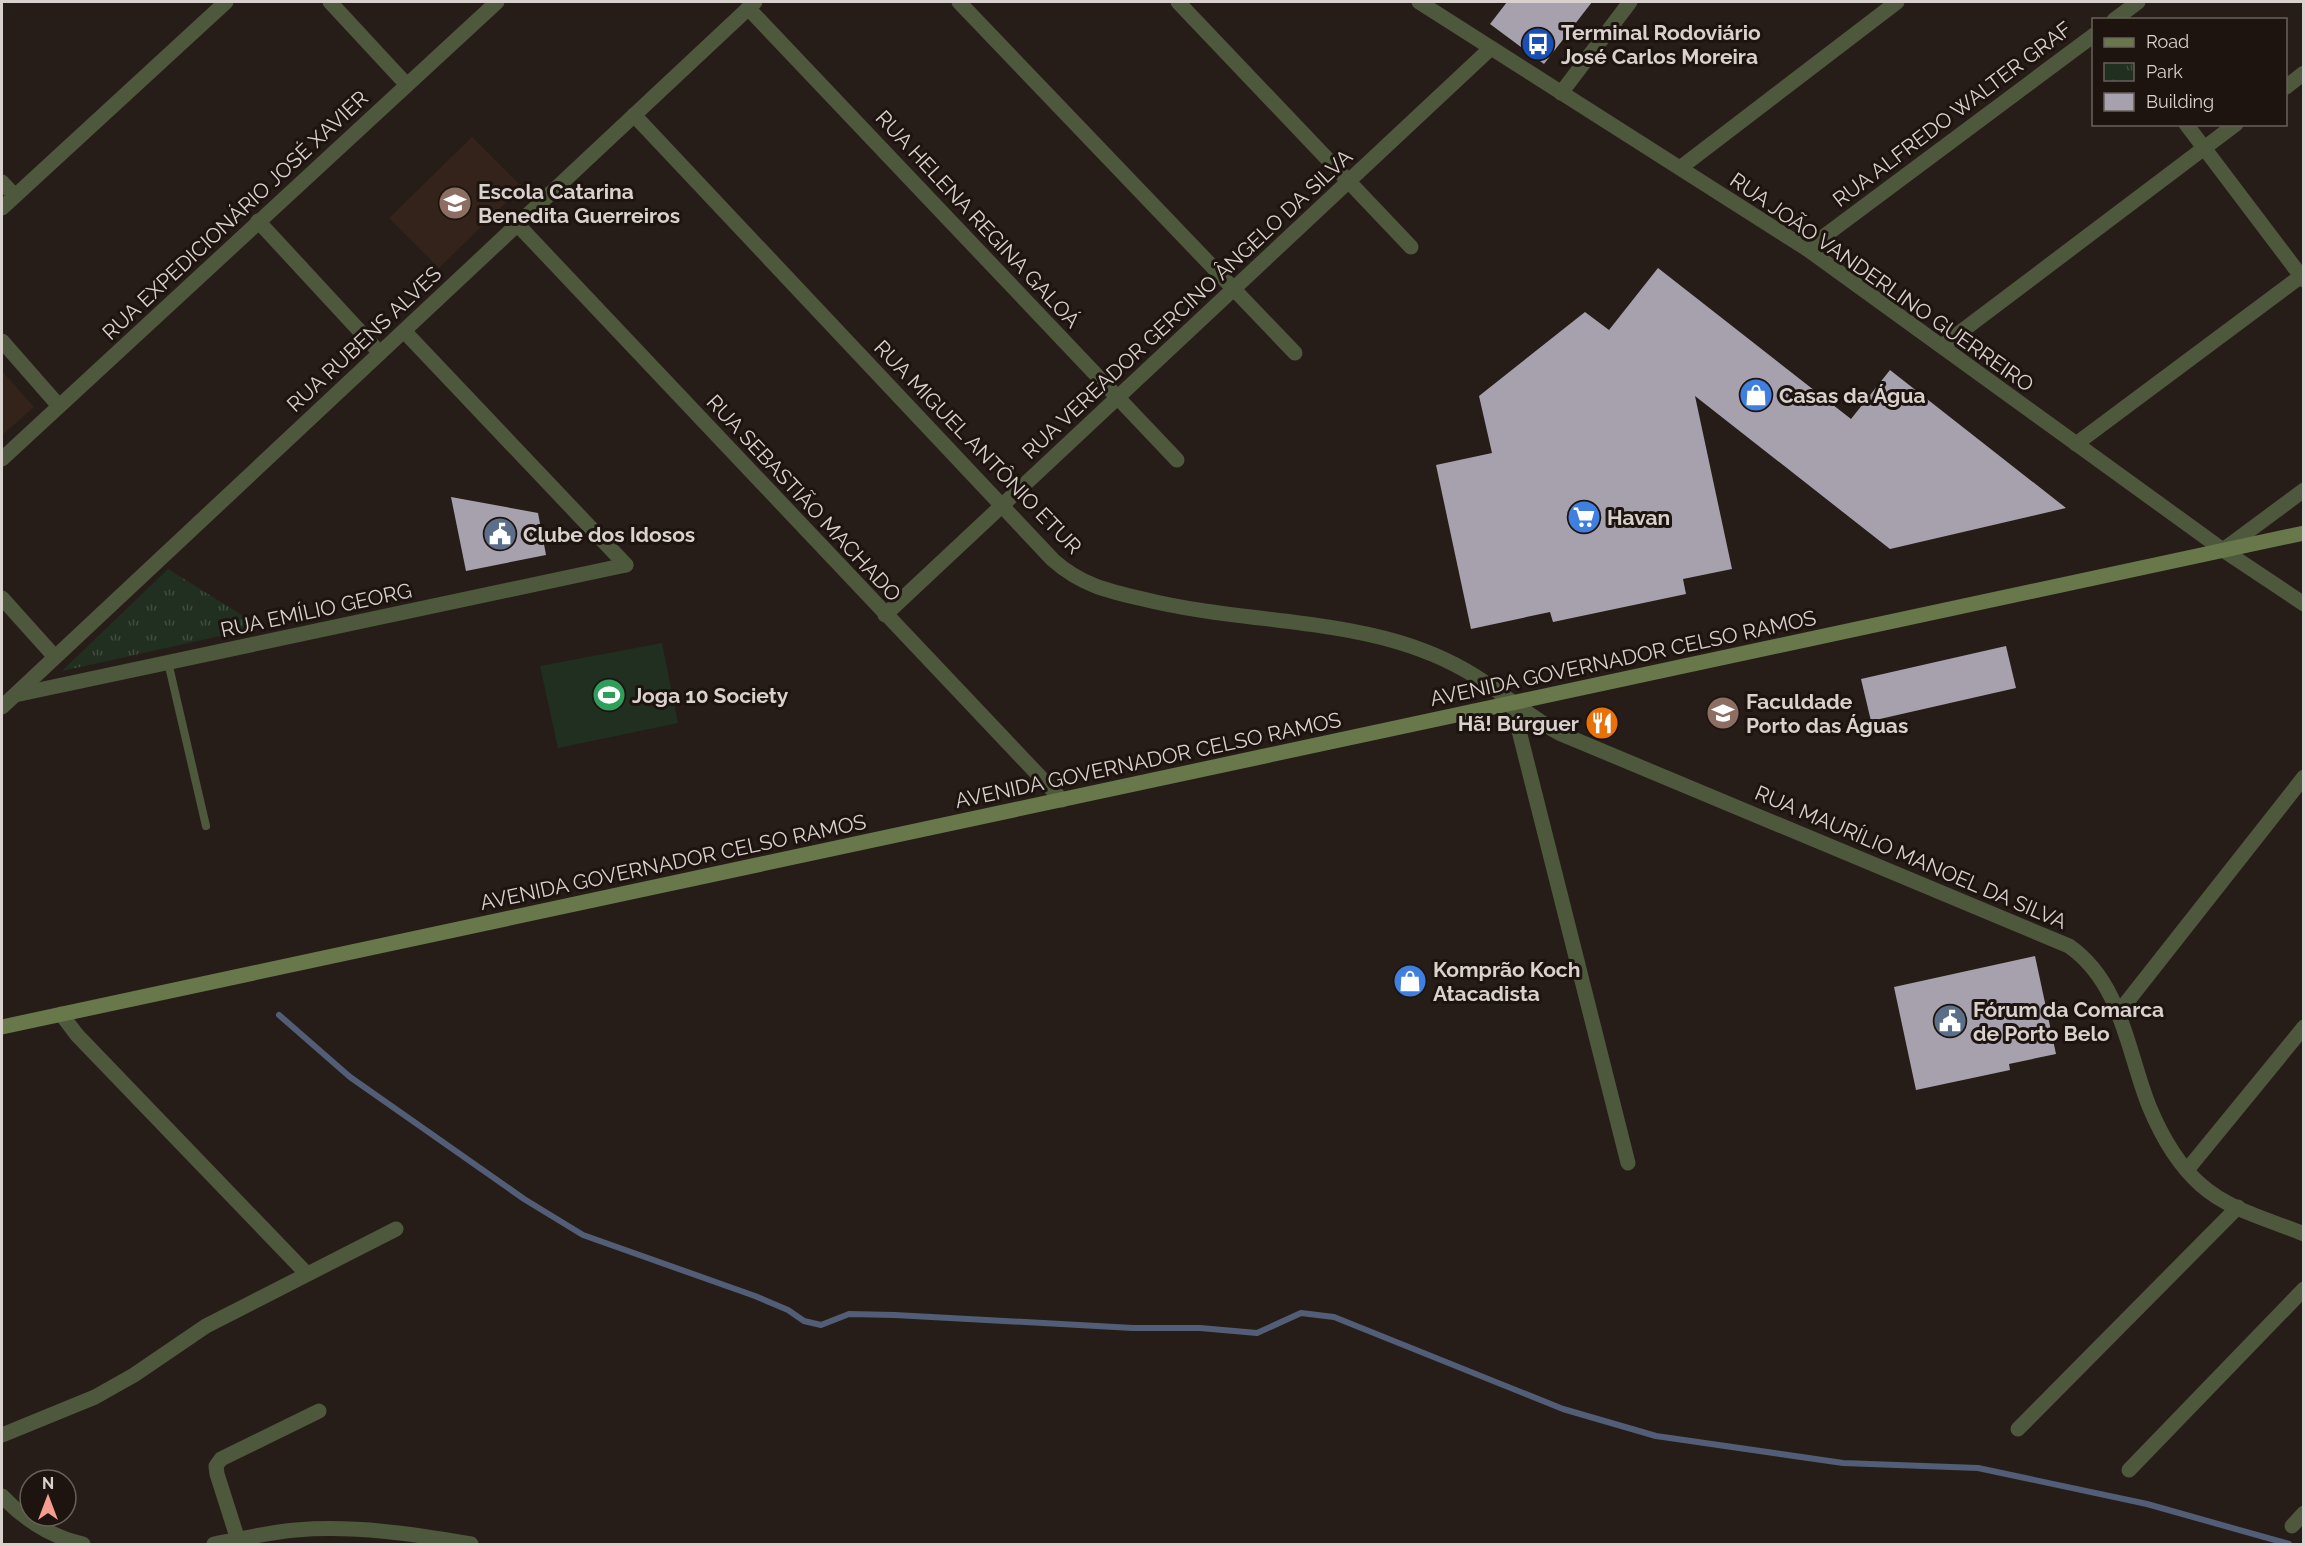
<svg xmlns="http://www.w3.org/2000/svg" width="2305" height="1546" font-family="Raleway,sans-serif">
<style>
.built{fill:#33231b}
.grass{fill:#212f21}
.park{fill:url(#park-tufts)}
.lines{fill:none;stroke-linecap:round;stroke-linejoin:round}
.stream{stroke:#525e77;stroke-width:6}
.building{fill:#a6a1ad}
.lane{stroke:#4e583c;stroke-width:8}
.street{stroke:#4e583c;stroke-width:15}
.secondary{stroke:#68784a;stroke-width:15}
.labels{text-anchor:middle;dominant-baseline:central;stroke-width:6;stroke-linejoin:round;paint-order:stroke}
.poi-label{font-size:21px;font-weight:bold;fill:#d9d1ce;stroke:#1e140f;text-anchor:start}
.street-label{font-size:21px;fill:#d9d1ce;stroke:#1e140f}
</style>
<defs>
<pattern id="park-tufts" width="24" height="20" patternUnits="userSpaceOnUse" patternTransform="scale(1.5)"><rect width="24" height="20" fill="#212f21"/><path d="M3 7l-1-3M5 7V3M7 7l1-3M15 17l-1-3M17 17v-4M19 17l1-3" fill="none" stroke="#414c40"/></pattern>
</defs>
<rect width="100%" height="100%" fill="#271d18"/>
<g class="built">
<polygon points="472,137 522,187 439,268 389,218"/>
<polygon points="2,371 34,407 2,435"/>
</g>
<polygon class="grass" points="662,643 678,723 558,748 540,666"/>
<polygon class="park" points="168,569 261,627 62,671"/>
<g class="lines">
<polyline class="stream" points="279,1015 350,1077 524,1199 583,1235 755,1296 788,1310 804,1321 821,1325 849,1314 895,1315 1133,1328 1200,1328 1257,1333 1301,1313 1334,1317 1563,1409 1656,1436 1843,1463 1978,1468 2147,1504 2289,1544"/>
</g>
<g class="building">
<polygon points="1507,2 1592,2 1544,64 1490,24"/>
<polygon points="1658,268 1851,419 1890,370 2066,508 1890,549 1695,396 1732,569 1683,579 1686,594 1553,622 1550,612 1471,629 1436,465 1492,453 1479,396 1585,312 1609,330"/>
<polygon points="451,497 538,513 546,555 466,571"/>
<polygon points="2006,646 2016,688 1871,721 1861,679"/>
<polygon points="2035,956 2056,1054 2009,1064 2010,1070 1916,1090 1894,987"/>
</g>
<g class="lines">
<polyline class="lane" points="168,662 206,826"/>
<g class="street">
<polyline points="330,2 407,85"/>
<polyline points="959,2 1295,353"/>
<polyline points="1178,2 1411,247"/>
<polyline points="1419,2 1807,249 2223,550 2304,604"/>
<polyline points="748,8 1177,460"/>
<polyline points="2114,20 2138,2"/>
<polyline points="2286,87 2304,73"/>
<polyline points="1561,93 1630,2"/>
<path d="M634 115 1053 560C1081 585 1108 591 1143 599 1227 620 1315 618 1398 642 1428 651 1458 664 1484 682 1510 699 1532 718 1559 733L2069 946C2122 983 2127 1051 2149 1106 2161 1135 2177 1164 2201 1185 2229 1210 2270 1220 2304 1234"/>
<polyline points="2186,124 2304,280"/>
<polyline points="1680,168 1897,2"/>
<polyline points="2,182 15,196"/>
<polyline points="2,208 226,2"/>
<polyline points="258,221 380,353"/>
<polyline points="517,224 1062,800"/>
<polyline points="1807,249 2094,35"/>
<polyline points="404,331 626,565"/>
<polyline points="2,341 59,406"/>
<polyline points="1942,346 2236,124"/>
<polyline points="2076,444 2304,274"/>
<polyline points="2,459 497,2"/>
<polyline points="2223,550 2304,490"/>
<polyline points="2,598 55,657"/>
<polyline points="885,615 1491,48"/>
<polyline points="15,695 626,565"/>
<polyline points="1512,703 1628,1163"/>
<polyline points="2,707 755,2"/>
<polyline points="2119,1012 2304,777"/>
<polyline points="61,1014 77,1035 307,1274"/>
<polyline points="2187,1170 2304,1027"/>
<polyline points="2018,1429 2238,1207"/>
<polyline points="2,1435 95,1397 134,1375 206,1326 396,1229"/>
<polyline points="2129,1470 2304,1289"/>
<path d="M2 1496C24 1519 51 1537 83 1544"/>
<polyline points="2292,1526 2304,1513"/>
<polyline points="238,1540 217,1474 216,1466 221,1459 319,1411"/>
<path d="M214 1544C241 1539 269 1532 296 1530 355 1525 413 1534 471 1544"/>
</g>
<polyline class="secondary" points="2,1027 2304,533"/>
</g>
<defs>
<symbol id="bus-disc" viewBox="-11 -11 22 22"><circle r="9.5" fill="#1a4fb4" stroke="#1e140f"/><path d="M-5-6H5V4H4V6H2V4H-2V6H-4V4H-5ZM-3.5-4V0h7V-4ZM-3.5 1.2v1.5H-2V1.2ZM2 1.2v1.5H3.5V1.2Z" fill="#fff"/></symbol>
<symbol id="school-disc" viewBox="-11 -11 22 22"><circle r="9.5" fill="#8d6e63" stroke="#1e140f"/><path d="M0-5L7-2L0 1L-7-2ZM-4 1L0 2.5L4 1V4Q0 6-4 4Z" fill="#fff"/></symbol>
<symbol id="shop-disc" viewBox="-11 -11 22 22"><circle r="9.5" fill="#3f7fe0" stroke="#1e140f"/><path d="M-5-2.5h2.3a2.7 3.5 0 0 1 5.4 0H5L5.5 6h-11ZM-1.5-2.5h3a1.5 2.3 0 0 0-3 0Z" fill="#fff"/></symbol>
<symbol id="supermarket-disc" viewBox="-11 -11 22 22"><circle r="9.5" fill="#3f7fe0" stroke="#1e140f"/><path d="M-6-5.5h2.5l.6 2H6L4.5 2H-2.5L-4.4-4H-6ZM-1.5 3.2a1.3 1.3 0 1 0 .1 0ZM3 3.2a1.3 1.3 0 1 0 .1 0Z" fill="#fff"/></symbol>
<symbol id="civic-disc" viewBox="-11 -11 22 22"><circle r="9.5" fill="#5c6f8a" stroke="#1e140f"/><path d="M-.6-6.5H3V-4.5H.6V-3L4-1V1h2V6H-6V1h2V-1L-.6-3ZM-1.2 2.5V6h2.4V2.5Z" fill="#fff"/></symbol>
<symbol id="stadium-disc" viewBox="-11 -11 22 22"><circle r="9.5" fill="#2e9e5b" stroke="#1e140f"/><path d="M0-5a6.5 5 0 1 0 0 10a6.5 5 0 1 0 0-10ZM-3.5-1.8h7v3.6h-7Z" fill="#fff"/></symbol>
<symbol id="university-disc" viewBox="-11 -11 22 22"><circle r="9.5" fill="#8d6e63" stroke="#1e140f"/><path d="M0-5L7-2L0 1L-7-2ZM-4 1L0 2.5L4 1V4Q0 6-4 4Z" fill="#fff"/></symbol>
<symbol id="restaurant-disc" viewBox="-11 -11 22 22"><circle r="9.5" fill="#e8710a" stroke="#1e140f"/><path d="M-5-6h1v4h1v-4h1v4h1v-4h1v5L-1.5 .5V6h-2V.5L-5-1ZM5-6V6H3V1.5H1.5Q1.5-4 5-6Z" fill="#fff"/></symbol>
</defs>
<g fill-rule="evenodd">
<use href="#bus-disc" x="1519" y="25" width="38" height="38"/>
<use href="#school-disc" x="436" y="184" width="38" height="38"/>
<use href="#shop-disc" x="1737" y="376" width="38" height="38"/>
<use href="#supermarket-disc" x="1565" y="498" width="38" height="38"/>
<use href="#civic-disc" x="481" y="515" width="38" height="38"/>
<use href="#stadium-disc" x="590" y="676" width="38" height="38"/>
<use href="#university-disc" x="1704" y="694" width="38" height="38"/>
<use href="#restaurant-disc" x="1583" y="704" width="38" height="38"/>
<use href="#shop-disc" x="1391" y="962" width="38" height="38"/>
<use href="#civic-disc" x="1931" y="1002" width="38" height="38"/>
</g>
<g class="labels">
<g class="poi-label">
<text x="1561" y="32">Terminal Rodoviário<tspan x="1561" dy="24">José Carlos Moreira</tspan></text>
<text x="478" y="191">Escola Catarina<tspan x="478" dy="24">Benedita Guerreiros</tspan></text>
<text x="1779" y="395">Casas da Água</text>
<text x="1607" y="517">Havan</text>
<text x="523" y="534">Clube dos Idosos</text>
<text x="632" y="695">Joga 10 Society</text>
<text x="1746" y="701">Faculdade<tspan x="1746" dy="24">Porto das Águas</tspan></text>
<text x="1579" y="723" text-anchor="end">Hã! Búrguer</text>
<text x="1433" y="969">Komprão Koch<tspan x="1433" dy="24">Atacadista</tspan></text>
<text x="1973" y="1009">Fórum da Comarca<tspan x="1973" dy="24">de Porto Belo</tspan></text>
</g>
<g class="street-label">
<text transform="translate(1952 114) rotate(-37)">RUA ALFREDO WALTER GRAF</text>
<text transform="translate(235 215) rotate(-43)">RUA EXPEDICIONÁRIO JOSÉ XAVIER</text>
<text transform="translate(978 219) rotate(47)">RUA HELENA REGINA GALOÁ</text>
<text transform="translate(1882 282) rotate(35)">RUA JOÃO VANDERLINO GUERREIRO</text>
<text transform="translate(1187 304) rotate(-43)">RUA VEREADOR GERCINO ÂNGELO DA SILVA</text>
<text transform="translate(364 339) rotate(-43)">RUA RUBENS ALVES</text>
<text transform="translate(978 447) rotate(46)">RUA MIGUEL ANTÔNIO ETUR</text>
<text transform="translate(804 498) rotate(47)">RUA SEBASTIÃO MACHADO</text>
<text transform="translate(316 610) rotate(-12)">RUA EMÍLIO GEORG</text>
<text transform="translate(1623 658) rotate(-12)">AVENIDA GOVERNADOR CELSO RAMOS</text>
<text transform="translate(1148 760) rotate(-12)">AVENIDA GOVERNADOR CELSO RAMOS</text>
<text transform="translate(1911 857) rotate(23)">RUA MAURÍLIO MANOEL DA SILVA</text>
<text transform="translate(673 862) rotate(-12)">AVENIDA GOVERNADOR CELSO RAMOS</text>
</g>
</g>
<rect width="2305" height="1546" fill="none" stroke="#d9d1ce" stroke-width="6"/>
<rect x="2092" y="18" width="195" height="108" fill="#1e140f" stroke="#69605b" stroke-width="1.5"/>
<rect x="2104" y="38" width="30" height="9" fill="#68784a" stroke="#69605b" stroke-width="1.5"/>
<text x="2146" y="48" font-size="18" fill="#d9d1ce">Road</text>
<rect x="2104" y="63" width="30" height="18" fill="url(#park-tufts)" stroke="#69605b" stroke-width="1.5"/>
<text x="2146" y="78" font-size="18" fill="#d9d1ce">Park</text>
<rect x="2104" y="93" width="30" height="18" fill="#a6a1ad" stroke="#69605b" stroke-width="1.5"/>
<text x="2146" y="108" font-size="18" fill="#d9d1ce">Building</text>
<g transform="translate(48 1498)"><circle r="28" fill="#1e140f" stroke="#69605b" stroke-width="1.5"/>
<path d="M0-4.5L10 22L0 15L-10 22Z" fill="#f59d8f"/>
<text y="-9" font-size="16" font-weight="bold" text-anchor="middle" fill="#d9d1ce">N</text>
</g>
</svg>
